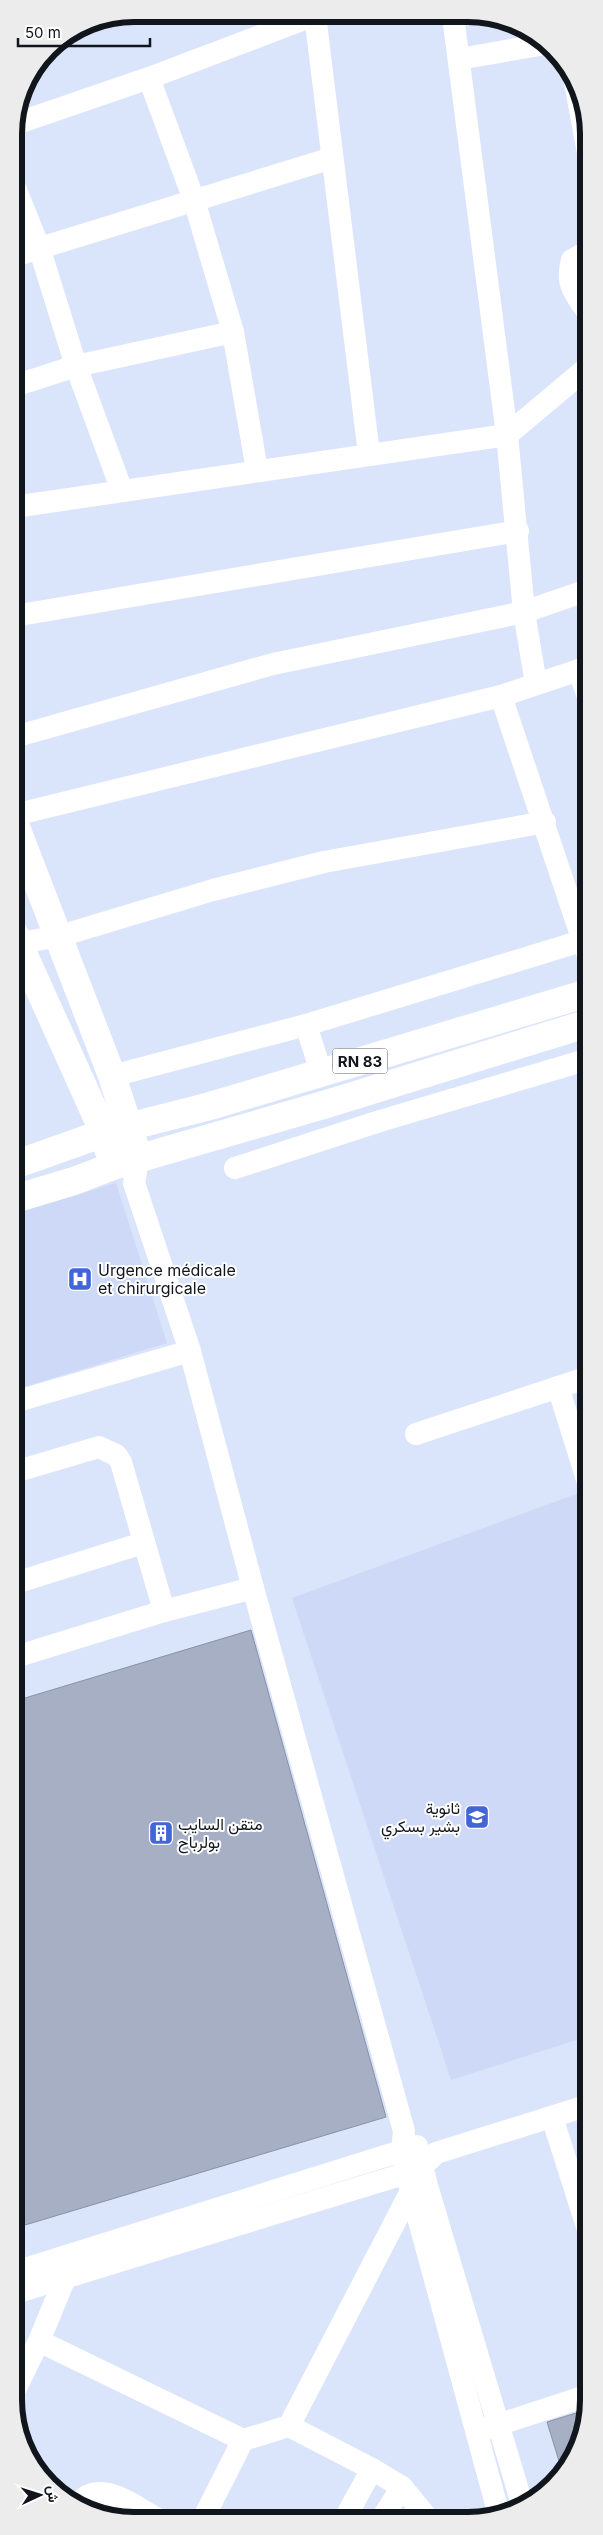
<svg xmlns="http://www.w3.org/2000/svg" width="603" height="2535" font-family="Inter,Vazirmatn,sans-serif">
<style>
.built{fill:#cdd9f6}
.building{fill:#a6afc4;stroke:#8992a6}
.lines{fill:none;stroke-linecap:round;stroke-linejoin:round}
.minor{stroke:#fff;stroke-width:22}
.major{stroke:#fff;stroke-width:28}
.labels{text-anchor:middle;dominant-baseline:central;stroke-width:4;stroke-linejoin:round;paint-order:stroke}
.shield{fill:#fff;stroke:#585b60;stroke-width:1}
.shield-label{font-size:15px;font-weight:bold;fill:#11151c}
.poi-label{font-size:16px;fill:#11151c;stroke:#fff;text-anchor:start}
.rim{fill:none;stroke:#11151c;stroke-width:6}
</style>
<rect width="100%" height="100%" fill="#dae4fa"/>
<g class="built">
<polygon points="116,1183 167,1343 14,1390 14,1214"/>
<polygon points="582,1492 589,1515 589,2036 451,2080 292,1598"/>
</g>
<g class="building">
<polygon points="251,1630 386,2117 15,2228 15,1701"/>
<polygon points="589,2409 580,2447 563,2474 547,2422"/>
</g>
<g class="lines">
<g class="minor">
<polyline points="315,15 369,454"/>
<polyline points="453,16 507,435 524,612 536,684"/>
<polyline points="459,59 545,44"/>
<polyline points="574,77 588,153"/>
<polyline points="149,78 194,200 233,332 257,470"/>
<polyline points="15,124 149,78 315,15"/>
<polyline points="14,185 39,247 76,366 122,491"/>
<path d="M588 251 572 260C565 285 575 293 588 313"/>
<polyline points="14,256 332,158"/>
<polyline points="14,386 76,366 233,332"/>
<polyline points="14,507 507,435 588,367"/>
<polyline points="14,616 518,531"/>
<polyline points="579,670 588,697"/>
<polyline points="501,696 588,956"/>
<polyline points="14,737 273,664 524,612 588,590"/>
<polyline points="14,815 501,696 588,667"/>
<polyline points="14,944 60,936 213,890 324,862 545,822"/>
<polyline points="306,1025 321,1072"/>
<polyline points="112,1076 306,1025 588,939"/>
<polyline points="138,1160 134,1183 190,1351 253,1588 404,2131 402,2151 406,2173 499,2515"/>
<polyline points="235,1168 380,1121 589,1059"/>
<polyline points="558,1387 589,1486"/>
<polyline points="14,1402 190,1351"/>
<polyline points="416,1434 589,1377"/>
<polyline points="14,1472 99,1447 116,1455 121,1462 164,1611"/>
<polyline points="15,1583 143,1543"/>
<polyline points="15,1657 164,1611 253,1588"/>
<polyline points="552,2117 589,2233"/>
<polyline points="419,2153 427,2186 523,2507"/>
<polyline points="15,2272 417,2146"/>
<polyline points="15,2293 394,2177 422,2167 436,2153 589,2105"/>
<polyline points="39,2341 243,2440 289,2426 411,2191"/>
<polyline points="15,2390 39,2341 65,2278 61,2268"/>
<polyline points="289,2426 372,2469 402,2487 429,2520"/>
<polyline points="485,2429 589,2395"/>
<path d="M76 2506C99 2476 133 2506 158 2519"/>
<polyline points="203,2519 243,2440"/>
<polyline points="344,2520 372,2469"/>
<polyline points="381,2520 402,2487"/>
</g>
<g class="major">
<polyline points="14,822 112,1076 134,1144"/>
<polyline points="14,933 104,1133 108,1149"/>
<polyline points="14,1165 104,1133 210,1106 588,993"/>
<polyline points="14,1199 74,1181 113,1166 330,1103 589,1023"/>
</g>
</g>
<defs>
<symbol id="hospital-square" viewBox="-11 -11 22 22"><rect x="-9" y="-9" width="18" height="18" rx="4" fill="#4265d7" stroke="#fff"/><path d="M-5-5h3v3.5h4V-5h3V5h-3V1.5h-4V5h-3Z" fill="#fff"/></symbol>
<symbol id="school-square" viewBox="-11 -11 22 22"><rect x="-9" y="-9" width="18" height="18" rx="4" fill="#4265d7" stroke="#fff"/><path d="M0-5L7-2L0 1L-7-2ZM-4 1L0 2.5L4 1V4Q0 6-4 4Z" fill="#fff"/></symbol>
<symbol id="building-square" viewBox="-11 -11 22 22"><rect x="-9" y="-9" width="18" height="18" rx="4" fill="#4265d7" stroke="#fff"/><path d="M-4-6H4V6H1V3H-1V6H-4ZM-2.5-4.3h1.7v1.8h-1.7ZM.8-4.3h1.7v1.8H.8ZM-2.5-1h1.7V.8h-1.7ZM.8-1h1.7V.8H.8Z" fill="#fff"/></symbol>
</defs>
<g fill-rule="evenodd">
<use href="#hospital-square" x="66" y="1265" width="28" height="28"/>
<use href="#school-square" x="463" y="1803" width="28" height="28"/>
<use href="#building-square" x="147" y="1819" width="28" height="28"/>
</g>
<g class="labels">
<rect class="shield" x="332.5" y="1048.5" width="55" height="25" rx="4"/>
<g class="shield-label">
<text x="360" y="1061">RN 83</text>
</g>
<g class="poi-label">
<text x="98" y="1270">Urgence médicale<tspan x="98" dy="18">et chirurgicale</tspan></text>
<text x="460" y="1808" text-anchor="end">ثانوية<tspan x="460" dy="18">بشير بسكري</tspan></text>
<text x="178" y="1824">متقن السايب<tspan x="178" dy="18">بولرباح</tspan></text>
</g>
</g>
<path d="M0 0H603V2535H0ZM134 22H468A112 112 0 0 1 580 134V2400A112 112 0 0 1 468 2512H134A112 112 0 0 1 22 2400V134A112 112 0 0 1 134 22Z" fill="#ececed" fill-rule="evenodd"/>
<path class="rim" d="M134 22H468A112 112 0 0 1 580 134V2400A112 112 0 0 1 468 2512H134A112 112 0 0 1 22 2400V134A112 112 0 0 1 134 22Z"/>
<g transform="translate(40 2495) rotate(86)" stroke="#ffffff" stroke-width="4" paint-order="stroke">
<path d="M0-4L9 19L0 12L-9 19Z" fill="#11151c"/>
<text y="-8" font-size="14" font-weight="bold" text-anchor="middle" fill="#11151c">ش</text>
</g>
<path d="M18 38v8h132v-8" fill="none" stroke="#11151c" stroke-width="2.5"/>
<text x="25" y="38" font-size="15" fill="#11151c" stroke="#ffffff" stroke-width="4" paint-order="stroke">50 m</text>
</svg>
